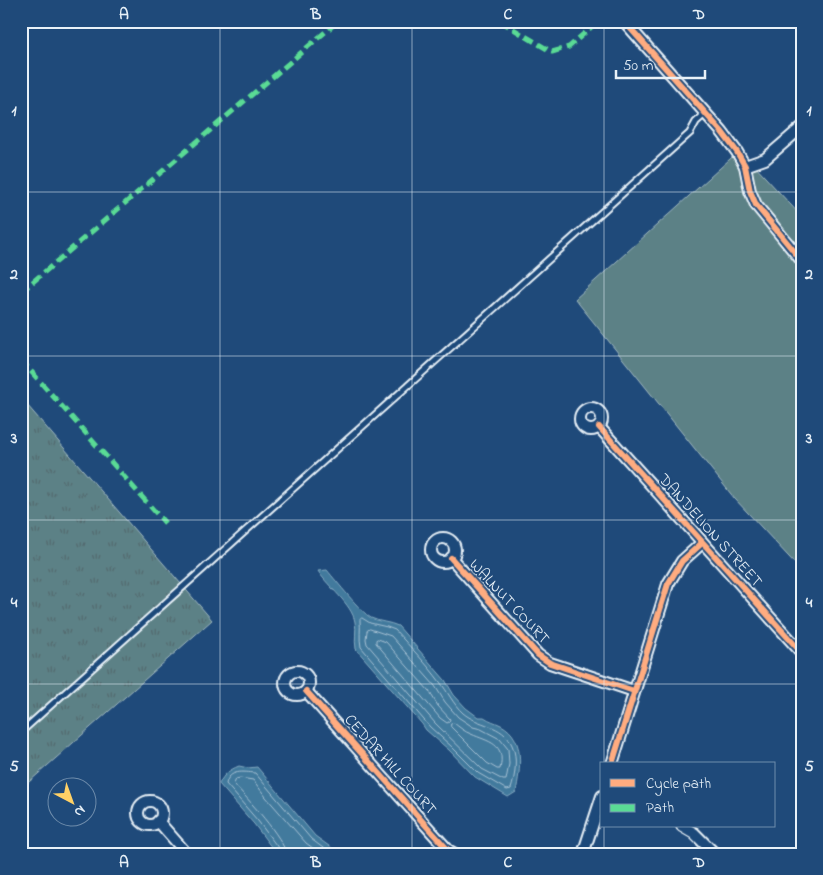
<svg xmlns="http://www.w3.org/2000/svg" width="823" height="875" font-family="'Indie Flower',sans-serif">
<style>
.grass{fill:url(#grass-tufts);stroke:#a2b9bf}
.green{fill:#5c8186;stroke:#a2b9bf}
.water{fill:#427a9d;stroke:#84aac1}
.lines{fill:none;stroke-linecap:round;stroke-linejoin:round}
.shore{stroke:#a6c1d4;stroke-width:1}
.service-casing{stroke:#e8f1f8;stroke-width:9}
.minor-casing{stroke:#e8f1f8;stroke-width:14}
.service{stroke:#1f4a7a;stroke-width:5}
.minor{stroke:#1f4a7a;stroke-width:10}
.quiet{stroke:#5adb95;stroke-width:5;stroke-dasharray:10 5;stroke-linecap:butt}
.cycleway-casing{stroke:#1f4a7a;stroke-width:9}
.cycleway{stroke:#ffac80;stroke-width:6}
.grid{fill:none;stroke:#e8f1f8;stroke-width:1;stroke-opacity:0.55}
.labels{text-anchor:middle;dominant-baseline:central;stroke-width:4;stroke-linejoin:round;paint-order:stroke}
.street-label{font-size:16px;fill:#e8f1f8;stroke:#1f4a7a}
.neatline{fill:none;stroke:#e8f1f8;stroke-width:2}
.grid-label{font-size:16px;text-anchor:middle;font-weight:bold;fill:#e8f1f8}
</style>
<defs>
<pattern id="grass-tufts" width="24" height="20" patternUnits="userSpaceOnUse" patternTransform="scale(1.25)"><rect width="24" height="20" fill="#5c8186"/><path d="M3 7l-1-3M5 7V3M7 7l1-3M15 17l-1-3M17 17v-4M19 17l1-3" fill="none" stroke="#536a6e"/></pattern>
</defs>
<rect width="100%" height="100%" fill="#1f4a7a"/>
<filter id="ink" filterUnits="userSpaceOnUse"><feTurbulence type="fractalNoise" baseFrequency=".02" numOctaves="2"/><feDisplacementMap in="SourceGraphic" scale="10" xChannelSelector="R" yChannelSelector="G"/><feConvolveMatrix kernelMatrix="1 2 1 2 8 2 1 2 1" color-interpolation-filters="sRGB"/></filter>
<g filter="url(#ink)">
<polygon class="grass" points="21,398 212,620 21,789"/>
<polygon class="green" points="740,150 802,217 802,571 735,499 575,299"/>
<g class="water">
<path d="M327 570C337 582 360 611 371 618 379 622 390 622 398 626L445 680 454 695 466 708 478 717H484C490 721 495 722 501 725 526 738 520 770 516 792L508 797 475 777 449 750 426 730 422 724 356 649C354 639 357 631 355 622 352 604 328 587 318 571Z"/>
<path d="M239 766 248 768 257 767 315 836 340 854H278L275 852 254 824 219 784C224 774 229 770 239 766Z"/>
</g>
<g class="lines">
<g class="shore">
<path d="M362 618 370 623 387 627 395 630C410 647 427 664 440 682 448 692 453 704 463 713 478 726 503 724 512 745 518 757 515 777 511 789L507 790 478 773 452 747 430 727 361 647C359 638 361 629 360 620Z"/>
<polygon points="370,629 391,636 435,686 445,702 458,717 473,727 481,729 500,739 508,749 509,764 506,780 503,780 482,769 435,723 367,644 366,639 367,631"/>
<polygon points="378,639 386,642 429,691 438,706 450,719 449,722 447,723 440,718 376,643 376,640"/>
<path d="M451 724 454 723C459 727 465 732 471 734 489 742 506 743 500 769H497L487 763 451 727Z"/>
<path d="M279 854V849L258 821 226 784C229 769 244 772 255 773L311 839 331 854"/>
<path d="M286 854C285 839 246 797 234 784L236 779 240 778 253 780 266 797 306 843 321 854"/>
</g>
<defs>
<polyline id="service" points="21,732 690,133 696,122 705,114"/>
<g id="minor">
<polyline points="624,21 722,132 737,152 745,166 750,191 756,205 802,261"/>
<polyline points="745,166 765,159 802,127"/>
<circle cx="591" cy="419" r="11"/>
<polyline points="599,427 802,653"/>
<circle cx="443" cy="550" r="12"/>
<polyline points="451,558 538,655 550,663 634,691"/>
<circle cx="297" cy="683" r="12"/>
<polyline points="306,691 430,830 448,850 455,854"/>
<polyline points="612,764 668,584 682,561 702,543"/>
<circle cx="150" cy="813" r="12"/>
<polyline points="158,821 187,854"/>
<polyline points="682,826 694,833 715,854"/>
<polyline points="583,854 602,796"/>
</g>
</defs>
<use href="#service" class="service-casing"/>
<use href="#minor" class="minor-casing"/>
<use href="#service" class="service"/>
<use href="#minor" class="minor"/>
<g class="quiet">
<polyline points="500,21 552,52 569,47 598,21"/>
<polyline points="21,292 338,21"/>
<polyline points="21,360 165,523"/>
</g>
<defs>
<g id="cycleway">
<polyline points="624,21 722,132 737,152 745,166 750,191 756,205 802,261"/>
<polyline points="599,427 802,653"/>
<polyline points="451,558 538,655 550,663 634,691"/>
<polyline points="306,691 430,830 448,850 455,854"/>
<polyline points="612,764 668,584 682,561 702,543"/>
</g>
</defs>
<use href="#cycleway" class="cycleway-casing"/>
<use href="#cycleway" class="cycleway"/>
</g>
</g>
<path class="grid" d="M220 21V854M412 21V854M604 21V764M21 192H802M21 356H802M21 520H802M21 684H802M604 826V854"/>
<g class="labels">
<g class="street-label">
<text transform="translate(710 531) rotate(48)">DANDELION STREET</text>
<text transform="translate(509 602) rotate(47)">WALNUT COURT</text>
<text transform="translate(390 765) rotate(48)">CEDAR HILL COURT</text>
</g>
</g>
<rect width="823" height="875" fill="none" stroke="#1f4a7a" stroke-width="55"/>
<rect x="600" y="762" width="175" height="65" fill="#1f4a7a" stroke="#6f8dac"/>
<rect x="610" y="779" width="25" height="8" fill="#ffac80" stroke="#6f8dac"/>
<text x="646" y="788" font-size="15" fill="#e8f1f8">Cycle path</text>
<rect x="610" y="804" width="25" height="8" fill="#5adb95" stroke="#6f8dac"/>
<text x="646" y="812" font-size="15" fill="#e8f1f8">Path</text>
<g transform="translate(72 802) rotate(139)"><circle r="24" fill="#1f4a7a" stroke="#6f8dac"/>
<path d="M0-4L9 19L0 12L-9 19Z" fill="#ffd166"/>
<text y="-8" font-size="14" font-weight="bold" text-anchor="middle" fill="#e8f1f8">N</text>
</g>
<path d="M616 70v8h89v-8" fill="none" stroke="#e8f1f8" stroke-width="2.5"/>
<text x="623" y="70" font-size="15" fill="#e8f1f8" stroke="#1f4a7a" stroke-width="4" paint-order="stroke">50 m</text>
<rect x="28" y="28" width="768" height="820" class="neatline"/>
<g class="grid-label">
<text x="124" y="19">A</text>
<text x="316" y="19">B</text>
<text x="508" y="19">C</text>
<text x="699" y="19">D</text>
<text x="14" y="115">1</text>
<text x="809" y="115">1</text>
<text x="14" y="279">2</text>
<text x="809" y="279">2</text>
<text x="14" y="443">3</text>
<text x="809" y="443">3</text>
<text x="14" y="607">4</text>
<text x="809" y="607">4</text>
<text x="14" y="771">5</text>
<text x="809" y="771">5</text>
<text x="124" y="867">A</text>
<text x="316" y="867">B</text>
<text x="508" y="867">C</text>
<text x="699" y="867">D</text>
</g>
</svg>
